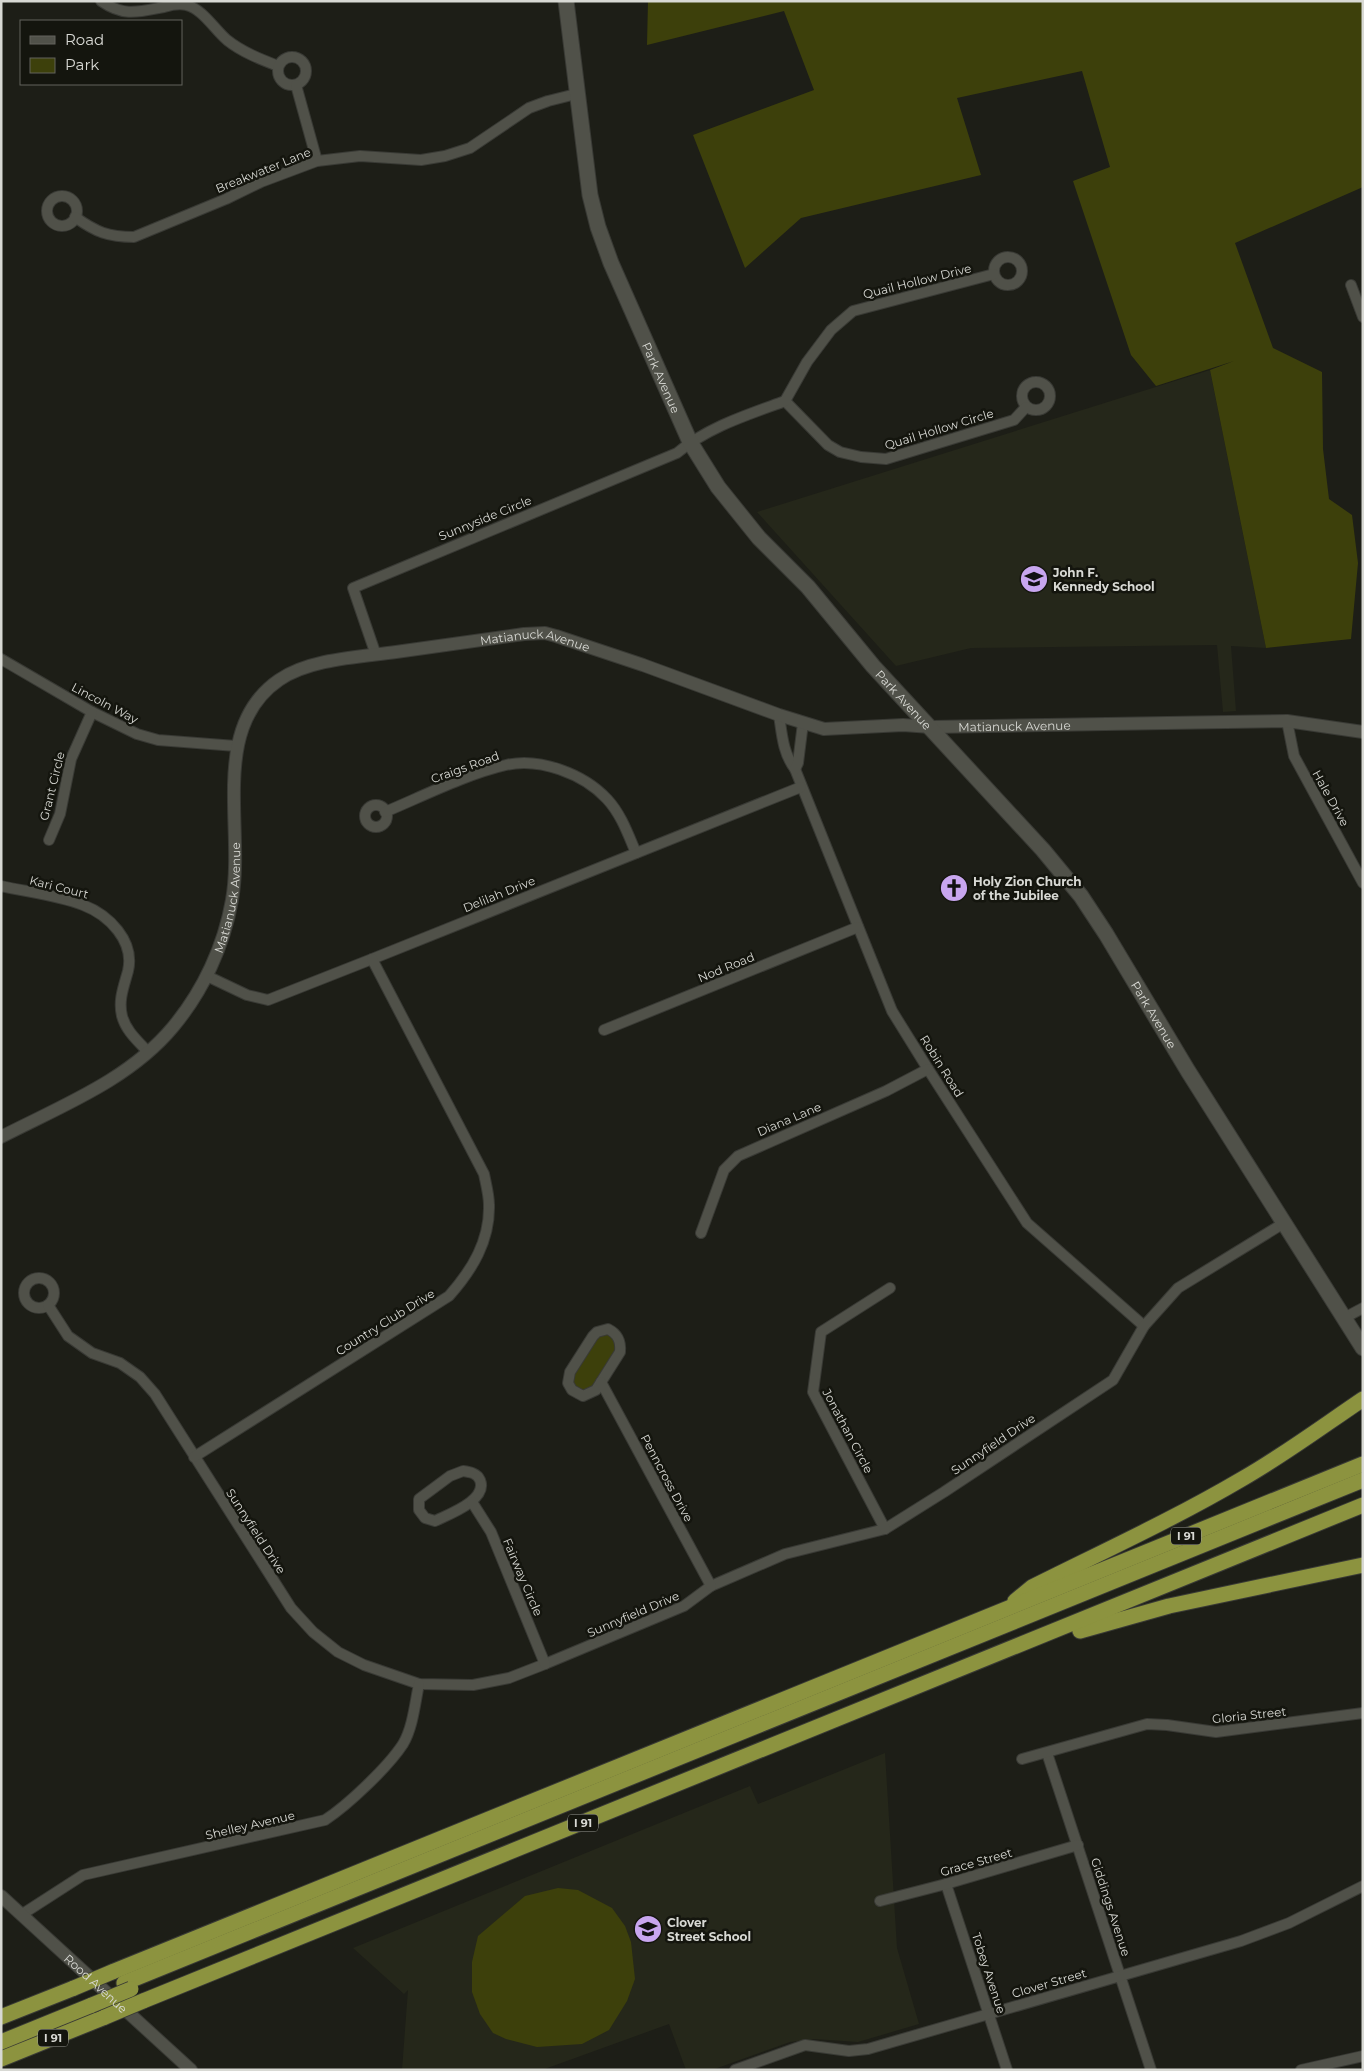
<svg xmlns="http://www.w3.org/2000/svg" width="1364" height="2071" font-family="Montserrat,sans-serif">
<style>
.built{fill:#25271a}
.green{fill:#3d400b}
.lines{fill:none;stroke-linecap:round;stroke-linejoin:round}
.minor-casing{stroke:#393a35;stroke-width:12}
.tertiary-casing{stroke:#393a35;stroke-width:14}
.secondary-casing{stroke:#393a35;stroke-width:17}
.motorway-casing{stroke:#393a35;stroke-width:17}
.minor{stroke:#505149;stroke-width:10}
.tertiary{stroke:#505149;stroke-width:12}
.secondary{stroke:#505149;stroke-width:15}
.motorway{stroke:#8c933f;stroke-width:15}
.motorway-bridge-casing{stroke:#393a35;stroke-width:17;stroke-linecap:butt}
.motorway-bridge{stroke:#8c933f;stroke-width:15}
.labels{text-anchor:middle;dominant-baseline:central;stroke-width:5;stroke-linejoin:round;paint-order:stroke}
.shield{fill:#14150e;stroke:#9d9e99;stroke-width:1}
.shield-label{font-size:11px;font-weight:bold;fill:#d8d9d4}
.street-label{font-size:12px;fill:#d8d9d4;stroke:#14150e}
.poi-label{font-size:12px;font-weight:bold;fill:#d8d9d4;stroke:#14150e;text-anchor:start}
</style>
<rect width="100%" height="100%" fill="#1d1e17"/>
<g class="built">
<polygon points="1210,370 1266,648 1231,646 1236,711 1223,712 1217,645 971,648 896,666 757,512"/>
<polygon points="885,1753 897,1948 919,2024 858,2042 814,2039 790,2042 712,2070 686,2070 669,2024 542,2070 402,2070 408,1990 404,1994 353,1948 750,1786 758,1804"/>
</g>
<g class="green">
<polygon points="648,1 1363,1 1363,187 1235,243 1273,348 1322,372 1323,449 1329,499 1352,515 1358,563 1351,639 1266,648 1210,370 1234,361 1156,386 1131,355 1073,181 1110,167 1082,71 957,98 981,175 801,218 745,268 693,135 814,90 784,11 647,45"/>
<polygon points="606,1334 613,1336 616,1349 593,1387 583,1392 573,1385 572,1378 597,1337"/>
<polygon points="558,1888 578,1890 612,1908 625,1926 631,1942 635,1979 627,2001 609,2030 582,2044 537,2047 506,2039 493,2033 480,2014 472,1992 472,1962 478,1936 525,1896"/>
</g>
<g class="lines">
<defs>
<g id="minor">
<path d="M101 1C124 17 138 12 164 7 171 5 178 3 186 5 203 9 214 29 227 40 242 52 260 59 278 66"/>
<circle cx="292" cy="71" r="14"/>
<polyline points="296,85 317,161"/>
<circle cx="62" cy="211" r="15"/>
<path d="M75 217C96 232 108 237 134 237L226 199 261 182 317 161 360 156 421 160 445 156 470 148 529 108 548 101 576 94"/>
<circle cx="1008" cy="271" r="14"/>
<polyline points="1351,285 1363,317"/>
<circle cx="1036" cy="396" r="14"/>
<polyline points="785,401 828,445 840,452 861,457 886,459 1014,420 1026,407"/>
<path d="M376 655 353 588 677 453C708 427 747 415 785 401L807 362 831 330 853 311 994 274"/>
<polyline points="1,659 92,712 137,734 158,740 236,746"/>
<path d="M779 715C782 735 783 753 795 769L892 1011 928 1069 1027 1223 1144 1326"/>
<polyline points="1287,721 1294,756 1363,883"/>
<polyline points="795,769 798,763 803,723"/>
<circle cx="376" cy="816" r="11"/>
<path d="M385 812C423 796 467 774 506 765 539 757 584 774 607 799 621 814 628 834 636 853"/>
<polyline points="49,840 60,814 71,759 92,712"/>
<path d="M1 886C28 892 58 895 83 905 109 915 135 941 128 971 124 986 118 1000 122 1016 126 1031 138 1041 148 1052"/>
<polyline points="207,976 247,995 268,1000 372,959 801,787"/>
<polyline points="604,1030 858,927"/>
<polyline points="701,1233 724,1170 738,1156 886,1091 928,1069"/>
<circle cx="39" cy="1293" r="15"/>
<polyline points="48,1305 68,1336 92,1353 120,1363 140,1377 155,1394 291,1608 313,1632 338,1652 364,1665 419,1684 473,1685 509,1678 545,1664 684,1606 711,1586 785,1554 885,1529 944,1492 1113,1380 1144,1326 1178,1288 1284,1223"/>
<polyline points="1344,1318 1363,1308"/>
<path d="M608 1329C618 1334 621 1341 620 1352L596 1390 583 1396 572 1390 568 1383 570 1372 593 1336 597 1332Z"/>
<polyline points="601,1382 711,1586"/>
<path d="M194 1457 449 1296C472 1270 490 1241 489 1205 489 1195 486 1184 484 1174L372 959"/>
<path d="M463 1471C470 1472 477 1473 480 1480 488 1500 449 1514 435 1521L425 1518 419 1510V1499L450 1476Z"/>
<polyline points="472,1502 491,1532 545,1664"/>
<polyline points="885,1529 813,1392 821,1332 890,1288"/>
<polyline points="1047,1753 1151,2070"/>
<polyline points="1022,1759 1147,1724 1167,1725 1216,1732 1363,1713"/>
<polyline points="946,1884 1007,2070"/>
<polyline points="880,1901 946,1884 1078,1845"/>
<path d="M21 1915 83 1875 325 1820C348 1805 388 1767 403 1744 413 1727 415 1703 419 1684"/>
<polyline points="735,2070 805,2045 849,2051 868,2049 1241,1941 1289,1923 1363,1886"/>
<polyline points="1301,2070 1363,2056"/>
</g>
<g id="tertiary">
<path id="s1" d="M1 1137C61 1106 129 1080 173 1027 203 991 224 946 232 900 245 828 209 728 279 680 309 659 359 657 396 652 438 646 481 640 524 634L545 633 556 636 643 665 779 715 824 729 903 725 931 727 1287 721 1363 732"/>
<path id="s2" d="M1 1896 191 2070"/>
</g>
<g id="secondary">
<path id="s3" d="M566 1 590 195 598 227 611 263 690 442 718 487 759 538 808 587 873 666 1043 850 1081 896 1106 934 1188 1071 1363 1348"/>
</g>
<g id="motorway">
<path d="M1015 1601 1032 1587C1102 1552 1174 1519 1242 1479 1284 1455 1323 1426 1363 1399"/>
<polyline points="1080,1631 1169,1606 1363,1565"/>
<polyline points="112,1972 1363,1464"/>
<polyline points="124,1983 1363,1480"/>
<polyline points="143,2001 1363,1505"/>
<polyline points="1,2017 74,1988"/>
<polyline points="1,2042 92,2005"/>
<polyline points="1,2059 105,2017"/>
</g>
</defs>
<use href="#minor" class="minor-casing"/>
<use href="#tertiary" class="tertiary-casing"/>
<use href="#secondary" class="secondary-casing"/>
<use href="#motorway" class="motorway-casing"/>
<use href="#minor" class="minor"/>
<use href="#tertiary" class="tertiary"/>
<use href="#secondary" class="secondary"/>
<use href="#motorway" class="motorway"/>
<defs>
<g id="motorway-bridge">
<polyline points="74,1988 112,1972"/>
<polyline points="92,2005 131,1989"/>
<polyline points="105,2017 143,2001"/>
</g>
</defs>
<use href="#motorway-bridge" class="motorway-bridge-casing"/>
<use href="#motorway-bridge" class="motorway-bridge"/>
</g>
<defs>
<symbol id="school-disc" viewBox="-11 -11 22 22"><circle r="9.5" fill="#c8a6ef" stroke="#14150e"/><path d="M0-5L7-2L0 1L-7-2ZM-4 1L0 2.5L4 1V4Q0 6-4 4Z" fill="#111"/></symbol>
<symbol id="church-disc" viewBox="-11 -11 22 22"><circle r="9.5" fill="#c8a6ef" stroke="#14150e"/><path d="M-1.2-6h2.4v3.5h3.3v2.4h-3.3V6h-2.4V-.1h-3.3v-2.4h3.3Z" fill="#111"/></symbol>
</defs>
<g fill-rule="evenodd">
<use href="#school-disc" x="1018" y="563" width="32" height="32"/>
<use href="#church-disc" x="938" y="872" width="32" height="32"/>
<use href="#school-disc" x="632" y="1913" width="32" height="32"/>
</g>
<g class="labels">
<g class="shield">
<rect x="1171" y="1527.5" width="30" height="17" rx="4"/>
<rect x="568" y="1814.5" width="30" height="17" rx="4"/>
<rect x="38" y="2029.5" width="30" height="17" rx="4"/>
</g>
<g class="shield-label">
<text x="1186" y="1536">I 91</text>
<text x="583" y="1823">I 91</text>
<text x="53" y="2038">I 91</text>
</g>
<g class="street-label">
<text transform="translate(263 170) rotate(-22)">Breakwater Lane</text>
<text transform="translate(917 281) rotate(-14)">Quail Hollow Drive</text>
<text stroke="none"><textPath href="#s3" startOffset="392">Park Avenue</textPath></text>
<text transform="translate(939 429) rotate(-17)">Quail Hollow Circle</text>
<text transform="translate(485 518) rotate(-22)">Sunnyside Circle</text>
<text stroke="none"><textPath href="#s1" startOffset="844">Matianuck Avenue</textPath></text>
<text stroke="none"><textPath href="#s3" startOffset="798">Park Avenue</textPath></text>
<text transform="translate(105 703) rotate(28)">Lincoln Way</text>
<text stroke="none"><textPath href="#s1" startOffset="1339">Matianuck Avenue</textPath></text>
<text transform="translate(465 767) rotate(-20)">Craigs Road</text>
<text transform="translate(52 786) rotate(-76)">Grant Circle</text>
<text transform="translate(1331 798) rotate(61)">Hale Drive</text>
<text transform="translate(59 887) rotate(14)">Kari Court</text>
<text transform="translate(499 894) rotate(-22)">Delilah Drive</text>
<text stroke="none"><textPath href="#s1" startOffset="349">Matianuck Avenue</textPath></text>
<text transform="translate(726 967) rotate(-22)">Nod Road</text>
<text stroke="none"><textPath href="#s3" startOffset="1202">Park Avenue</textPath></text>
<text transform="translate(942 1066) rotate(58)">Robin Road</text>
<text transform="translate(789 1119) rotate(-23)">Diana Lane</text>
<text transform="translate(385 1322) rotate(-32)">Country Club Drive</text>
<text transform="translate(848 1431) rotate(62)">Jonathan Circle</text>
<text transform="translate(993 1444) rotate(-34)">Sunnyfield Drive</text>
<text transform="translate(667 1478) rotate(62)">Penncross Drive</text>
<text transform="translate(256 1531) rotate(57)">Sunnyfield Drive</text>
<text transform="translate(523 1577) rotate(67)">Fairway Circle</text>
<text transform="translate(633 1614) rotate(-23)">Sunnyfield Drive</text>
<text transform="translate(1249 1715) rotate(-6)">Gloria Street</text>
<text transform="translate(250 1825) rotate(-13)">Shelley Avenue</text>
<text transform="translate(976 1862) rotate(-16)">Grace Street</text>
<text transform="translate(1111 1907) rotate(72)">Giddings Avenue</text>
<text transform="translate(989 1973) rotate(72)">Tobey Avenue</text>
<text stroke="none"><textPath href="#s2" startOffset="129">Rood Avenue</textPath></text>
<text transform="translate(1049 1983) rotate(-16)">Clover Street</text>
</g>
<g class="poi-label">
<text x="1053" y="572">John F.<tspan x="1053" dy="14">Kennedy School</tspan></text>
<text x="973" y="881">Holy Zion Church<tspan x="973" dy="14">of the Jubilee</tspan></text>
<text x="667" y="1922">Clover<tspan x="667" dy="14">Street School</tspan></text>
</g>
</g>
<rect width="1364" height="2071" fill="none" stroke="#d8d9d4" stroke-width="5"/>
<rect x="20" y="20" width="162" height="65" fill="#14150e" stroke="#62635d"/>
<rect x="30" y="36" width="25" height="8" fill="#505149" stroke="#62635d"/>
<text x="65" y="45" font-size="15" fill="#d8d9d4">Road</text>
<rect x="30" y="58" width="25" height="15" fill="#3d400b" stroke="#62635d"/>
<text x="65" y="70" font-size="15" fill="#d8d9d4">Park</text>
</svg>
